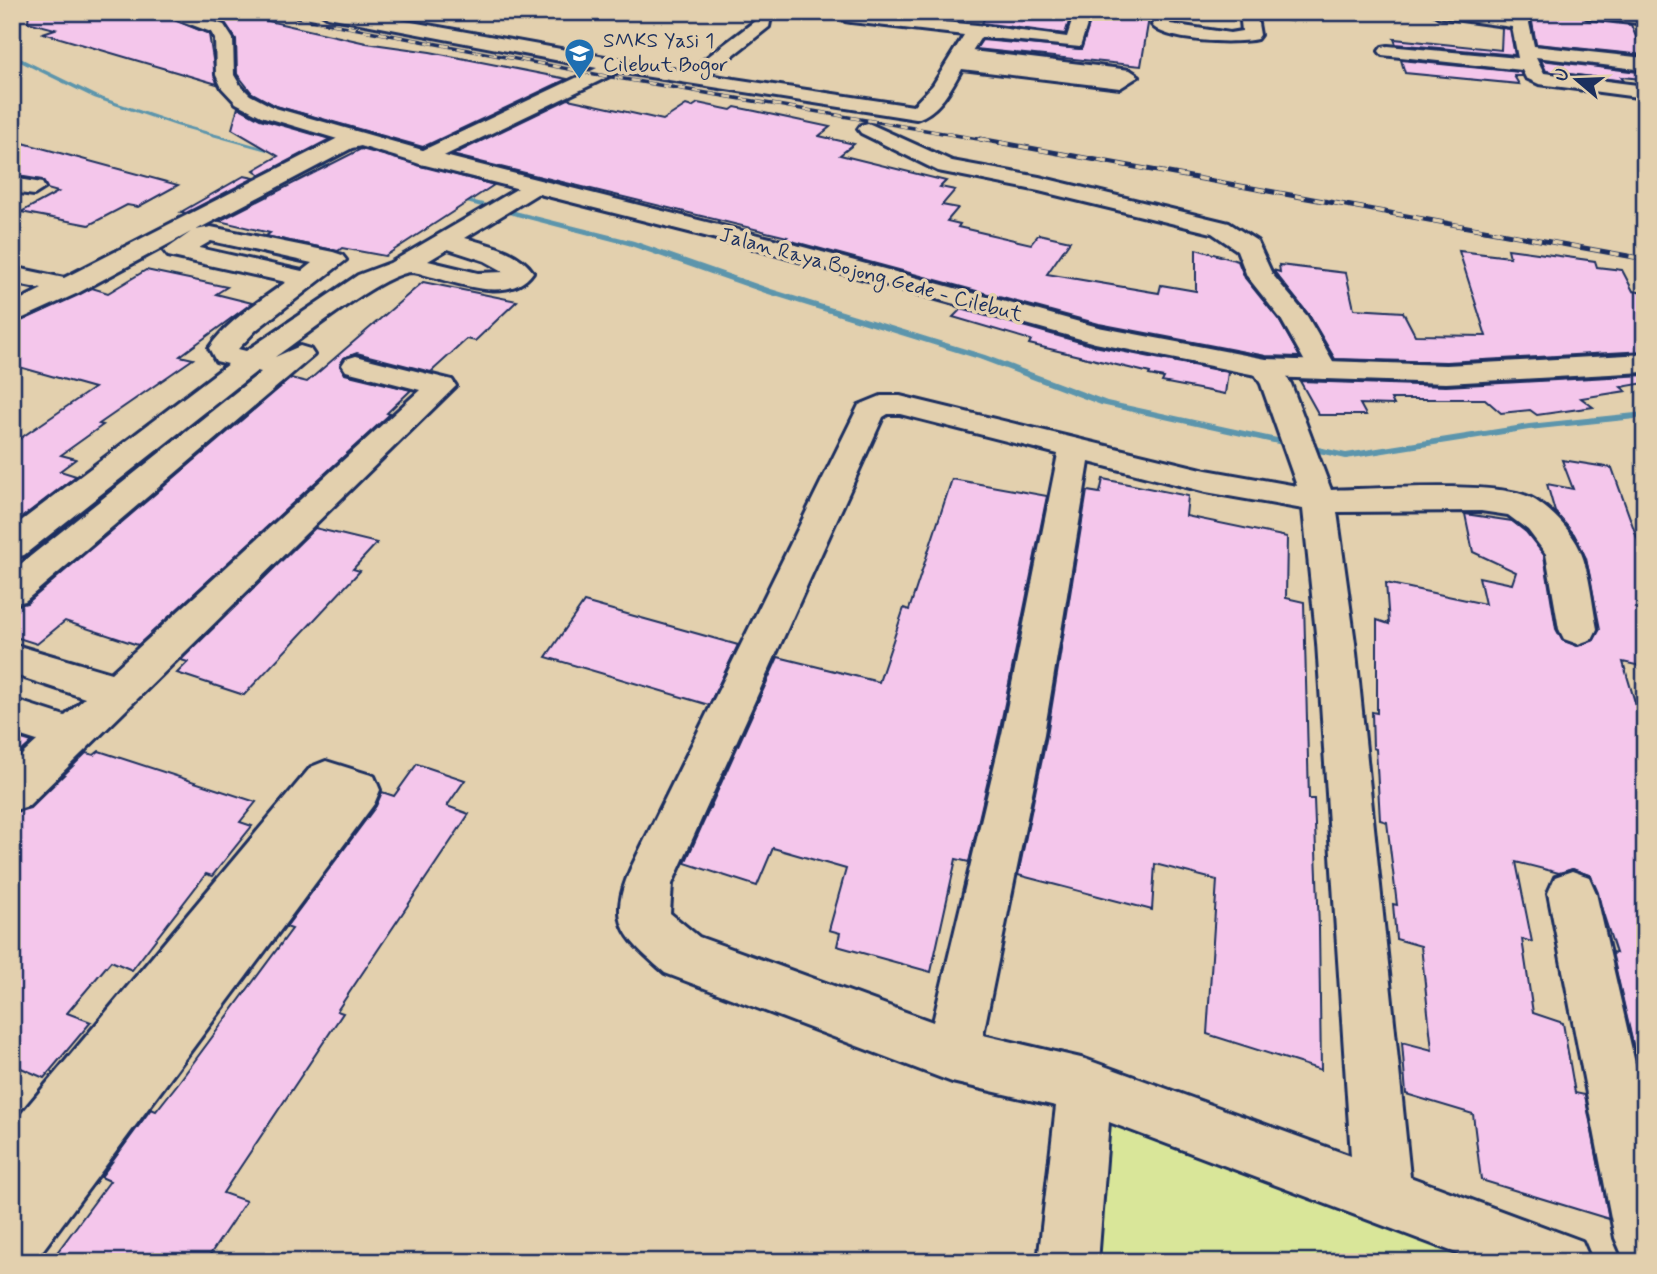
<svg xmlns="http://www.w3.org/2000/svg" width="1657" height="1274" font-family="Mynerve,sans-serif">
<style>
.green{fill:#d9e699;stroke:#7a8a7c;stroke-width:2}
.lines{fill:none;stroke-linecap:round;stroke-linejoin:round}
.stream{fill:#5c95ac;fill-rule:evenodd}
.building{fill:#f4c6eb;stroke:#1b2f5e;stroke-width:2}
.street-casing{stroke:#1b2f5e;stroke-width:6}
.secondary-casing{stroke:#1b2f5e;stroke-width:6}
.street{fill:#e3d0ae;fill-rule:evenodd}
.secondary{fill:#e3d0ae;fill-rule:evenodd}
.rail-far1-casing{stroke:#1b2f5e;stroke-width:3.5}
.rail-casing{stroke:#1b2f5e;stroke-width:5}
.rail-far1{stroke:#e3d0ae;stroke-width:2.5;stroke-dasharray:8;stroke-linecap:butt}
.rail{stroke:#e3d0ae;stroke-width:3.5;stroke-dasharray:10;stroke-linecap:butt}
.labels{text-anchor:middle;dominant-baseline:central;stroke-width:7;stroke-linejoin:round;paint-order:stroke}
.far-poi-label{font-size:21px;fill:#1b2f5e;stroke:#e3d0ae;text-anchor:start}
.far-street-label{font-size:21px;fill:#1b2f5e;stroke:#e3d0ae}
</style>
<rect width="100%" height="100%" fill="#e3d0ae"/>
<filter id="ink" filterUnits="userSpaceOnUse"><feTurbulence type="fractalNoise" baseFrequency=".0143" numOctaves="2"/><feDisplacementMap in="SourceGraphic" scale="14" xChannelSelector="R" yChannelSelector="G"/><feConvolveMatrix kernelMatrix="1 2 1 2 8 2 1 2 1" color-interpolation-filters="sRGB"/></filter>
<g filter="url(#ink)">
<polygon class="green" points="1085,1086 1561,1262 1069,1262"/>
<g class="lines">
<g class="stream">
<polygon points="12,54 98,96 180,124 345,170 339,171 176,126 94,98 12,58"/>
<polygon points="451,195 634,241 771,289 985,355 1107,401 1346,453 1529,424 1645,412 1645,418 1529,430 1346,459 1101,405 979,359 765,293 628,245 451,199"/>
</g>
</g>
<g class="building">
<polygon points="29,12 156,12 209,34 217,84 43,33 55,29 28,22"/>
<polygon points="193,12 228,12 366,43 430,52 567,79 423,147 276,106 252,93 237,74 236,39 226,24"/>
<polygon points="988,12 1072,12 1065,34 982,23"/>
<polygon points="1093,12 1150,12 1141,66 976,49 982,40 1081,49"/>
<polygon points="1524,12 1577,13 1587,20 1631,25 1644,55 1536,44 1532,22"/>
<polygon points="1502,28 1510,29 1515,55 1396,44 1394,39 1501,50"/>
<polygon points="1401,60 1520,72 1522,76 1514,76 1519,84 1405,73"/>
<polygon points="1541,60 1638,72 1643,79 1621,77 1624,81 1546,71"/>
<polygon points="568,99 663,120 686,105 692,107 698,103 731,110 735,107 755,111 830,127 819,136 854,144 840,155 946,181 940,187 955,190 942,205 958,208 947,221 960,224 958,227 1031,244 1039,234 1070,241 1047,274 1159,293 1161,285 1196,291 1196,249 1238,261 1245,278 1279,320 1300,357 1266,356 1099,324 784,239 787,237 452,155"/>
<polygon points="238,107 260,119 330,139 261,175 254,170 278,156 232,129"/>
<polygon points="12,140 178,185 138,207 127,205 89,225 21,212 58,192 47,189 42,180 12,175"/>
<polygon points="361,149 494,185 385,256 342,248 338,251 266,236 270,233 219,221"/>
<polygon points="244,176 254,178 186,213 181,212"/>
<polygon points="1508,249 1595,261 1597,267 1622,270 1633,291 1645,293 1645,351 1446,362 1335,359 1309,315 1273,270 1280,272 1279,265 1346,273 1354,309 1403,312 1415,335 1486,336 1459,251 1510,257"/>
<polygon points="146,270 227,287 216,294 252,303 180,356 193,359 99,424 103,425 61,455 76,459 60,471 76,476 12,525 12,444 94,388 12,365 12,325 92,288 108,293"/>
<polygon points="423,282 517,301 475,341 467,339 431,372 357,353 344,358 340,366 345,374 411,390 387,413 390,414 138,645 65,621 37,644 12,636 12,606 27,603 291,378 307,382"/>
<polygon points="961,309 1094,346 1228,372 1225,394 1162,382 1164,378 1149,375 1150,373 1029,344 1031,340 953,317"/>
<polygon points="1645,375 1645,383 1621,387 1626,391 1581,398 1593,407 1537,415 1530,410 1501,413 1485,399 1391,399 1394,405 1360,404 1366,415 1319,415 1300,381 1446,386"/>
<polygon points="1562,460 1612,468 1645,560 1645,667 1623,662 1645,736 1645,1061 1638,1062 1636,1057 1612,952 1616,953 1591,876 1573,869 1559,873 1516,862 1532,942 1522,939 1533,1013 1563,1023 1575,1093 1585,1095 1609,1219 1481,1180 1473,1114 1406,1094 1402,1042 1432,1050 1421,946 1396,939 1393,904 1397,905 1387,822 1380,820 1376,749 1373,748 1372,712 1377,713 1377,620 1389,624 1386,583 1485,604 1479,577 1512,584 1516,572 1473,552 1465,514 1512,521 1526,532 1544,555 1556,629 1562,640 1577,646 1594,640 1600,629 1586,558 1574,534 1555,512 1547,484 1573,489"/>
<polygon points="952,479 1047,496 999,733 969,862 956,859 931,972 837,946 840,933 829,930 846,869 773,848 757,886 685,863 778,657 879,682 904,608 909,610"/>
<polygon points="1103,479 1188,496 1186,516 1287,537 1286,598 1304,602 1309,799 1314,799 1319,928 1321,1070 1207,1034 1217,880 1155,864 1152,910 1018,875 1047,735 1087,491 1100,493"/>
<polygon points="315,528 377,543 353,569 360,571 244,695 177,673 188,662 181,660"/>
<polygon points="584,602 738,645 709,705 546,657"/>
<polygon points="12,736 32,742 12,760"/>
<polygon points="99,751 256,802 240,822 252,826 212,876 206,874 132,970 111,961 67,1013 91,1022 44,1078 12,1064 12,813 30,808 86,753 94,755"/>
<polygon points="417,764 465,780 447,806 469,814 337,1011 343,1013 223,1193 246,1201 205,1262 50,1262 110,1181 101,1177 151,1109 156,1111 179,1082 292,929 286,927 376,806 382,792 394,796"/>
</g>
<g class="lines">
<defs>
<g id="street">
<path d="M320 12H356L688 72 755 21 756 12H772L769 27 708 75 913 106 933 85 964 35 851 22 845 21 843 17 845 13 977 25 1067 37 1075 12H1091L1080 47 981 37 972 51 1130 70 1139 76 1120 88 962 69C951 88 939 113 916 119L618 72 425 165 417 163 414 158 417 153 597 68 328 17Z"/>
<path d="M1156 12H1172L1170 24 1230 33 1242 31 1240 12H1256L1260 35 1257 39C1236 44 1165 42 1152 25Z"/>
<polygon points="1284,12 1300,12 1300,14 1292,19 1286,18"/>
<polygon points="1431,12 1507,16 1505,12 1521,12 1529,23 1534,46 1645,58 1645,70 1536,57 1544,73 1645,86 1645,98 1539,84 1526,78 1522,70 1382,55 1379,51 1382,47 1388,46 1518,58 1512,27 1439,17"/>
<polygon points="1579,12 1645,14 1645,24 1587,17"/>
<polygon points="868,123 952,161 1039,177 1229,223 1257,241 1272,274 1307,316 1338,370 1333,376 1323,379 1313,376 1281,319 1247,276 1237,250 1212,233 1039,191 938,171 861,133 858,129 861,125"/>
<path d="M363 134 370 136 374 140 370 144 352 148 196 230 211 227 333 252 342 255 346 260 256 330 238 349 246 351 358 275 390 263 534 179 545 186 542 191 465 238C489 245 518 250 533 272 512 303 463 285 433 277 427 276 418 272 412 272 381 274 303 338 275 357L300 346 310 349 314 355 25 601 12 604V571L261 372 257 371 24 555 12 558V528L228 364 216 361 209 348C228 320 259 302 286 282L168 256 164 251 191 232 78 293 12 323V304L42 289 12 283V267L64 278 338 138ZM211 241 312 263 302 271 199 248ZM448 249 485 261 505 272 478 273 428 261Z"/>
<polygon points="12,178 42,183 45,188 34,195 12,192"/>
<polygon points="356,356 452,380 456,386 28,806 12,811 12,764 37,741 12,733 12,699 65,716 85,698 12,674 12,644 111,673 420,390 346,371 342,365 346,359"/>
<path d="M1266 359 1276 362 1291 384 1331 490C1374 489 1495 481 1529 497 1548 506 1572 531 1580 550 1590 574 1592 604 1597 629L1592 639 1578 644 1564 639 1559 629 1546 554 1528 530 1508 515 1481 511 1337 512 1355 643 1410 1177 1582 1241 1591 1262H1480L1109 1122 1098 1262H1038L1056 1106 952 1082 665 973C626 938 606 925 631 868L859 405 881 396H900L1206 470 1297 486 1261 384 1251 368 1256 362ZM888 414H900L1058 454 1002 734 933 1022 699 937 670 913 672 884 883 417ZM1089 462 1206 492 1303 509 1317 643 1351 1156 1085 1059 983 1035 1044 734Z"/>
<polygon points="326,761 374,776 380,790 374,804 34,1262 12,1262 12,1125 311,767"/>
<polygon points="1572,871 1589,877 1596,893 1645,1107 1645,1262 1624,1259 1615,1238 1548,893 1555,877"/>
</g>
<polygon id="secondary" points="158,12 184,12 224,25 233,39 234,75 240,85 250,95 275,108 433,153 774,239 1098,327 1266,359 1446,365 1645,354 1645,372 1446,383 1266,377 1095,343 756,249 417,163 261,116 236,103 222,88 216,75 215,39 211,32"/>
</defs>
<use href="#street" class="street-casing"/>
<use href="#secondary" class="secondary-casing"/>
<use href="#street" class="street"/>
<use href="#secondary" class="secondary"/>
<defs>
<polyline id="rail-far1" points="269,12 600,75 990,141"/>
<polyline id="rail" points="980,139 1645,259"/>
</defs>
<use href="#rail-far1" class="rail-far1-casing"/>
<use href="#rail" class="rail-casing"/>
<use href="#rail-far1" class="rail-far1"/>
<use href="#rail" class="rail"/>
</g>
</g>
<defs>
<symbol id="school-pin" viewBox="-11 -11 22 30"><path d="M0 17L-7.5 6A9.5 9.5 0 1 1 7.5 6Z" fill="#1f6fb2" stroke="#e3d0ae"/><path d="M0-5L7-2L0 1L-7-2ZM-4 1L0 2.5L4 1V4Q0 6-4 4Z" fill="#fff"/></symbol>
</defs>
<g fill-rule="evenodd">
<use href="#school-pin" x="562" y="36" width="35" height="47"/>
</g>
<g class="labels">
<g class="far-poi-label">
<text x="603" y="41">SMKS Yasi 1<tspan x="603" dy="24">Cilebut Bogor</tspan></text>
</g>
<g class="far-street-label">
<text transform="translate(871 275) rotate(15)">Jalan Raya Bojong Gede - Cilebut</text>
</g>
</g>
<rect width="1657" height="1274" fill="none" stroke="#e3d0ae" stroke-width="42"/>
<rect x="21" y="21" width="1615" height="1232" fill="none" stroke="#1b2f5e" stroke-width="2.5" filter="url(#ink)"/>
<g transform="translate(1577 80) rotate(289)" stroke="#e3d0ae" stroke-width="5" paint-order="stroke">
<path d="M0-5L12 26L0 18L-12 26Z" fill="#1b2f5e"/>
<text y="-10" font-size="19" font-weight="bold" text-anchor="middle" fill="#1b2f5e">U</text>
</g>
</svg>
